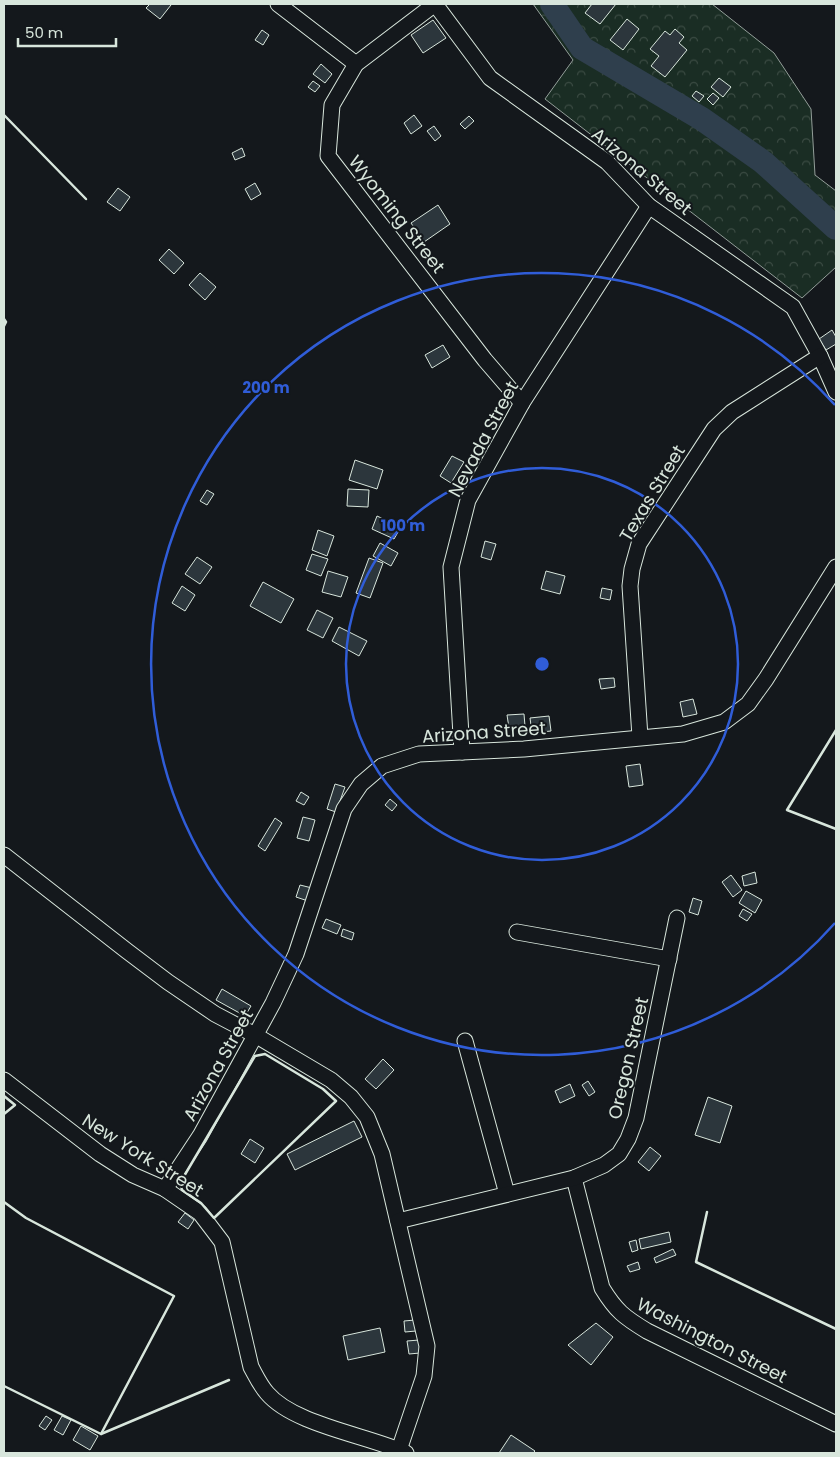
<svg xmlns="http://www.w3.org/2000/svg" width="840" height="1457" font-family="Poppins,sans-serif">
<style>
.forest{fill:url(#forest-crowns);stroke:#939e99}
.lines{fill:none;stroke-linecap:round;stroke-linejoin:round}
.river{stroke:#2f3f4d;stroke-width:24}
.building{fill:#2c363c;stroke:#d8e6dc}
.minor-casing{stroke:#d8e6dc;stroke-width:17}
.minor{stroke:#14181c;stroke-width:15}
.wall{stroke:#d8e6dc;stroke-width:2.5}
.ring{fill:none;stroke:#305dd8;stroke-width:2.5}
.labels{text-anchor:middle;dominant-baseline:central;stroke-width:4;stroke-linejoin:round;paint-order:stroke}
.street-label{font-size:18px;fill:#d8e6dc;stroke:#14181c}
.centre{fill:#305dd8;stroke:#14181c;stroke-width:2.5}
.ring-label{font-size:15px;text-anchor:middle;font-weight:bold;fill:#305dd8;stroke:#14181c;stroke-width:4;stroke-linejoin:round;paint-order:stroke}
</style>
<defs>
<pattern id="forest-crowns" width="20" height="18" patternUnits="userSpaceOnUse" patternTransform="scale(1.25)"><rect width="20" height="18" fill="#1a2d24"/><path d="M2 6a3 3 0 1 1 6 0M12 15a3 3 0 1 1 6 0" fill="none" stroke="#3b4b43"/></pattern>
</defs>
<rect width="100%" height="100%" fill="#14181c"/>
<polygon class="forest" points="533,4 712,4 774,53 811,109 815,175 836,191 836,267 802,298 545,99 573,60"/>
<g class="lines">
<polyline class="river" points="552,4 582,48 702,119 763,162 836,228"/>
</g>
<g class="building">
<polygon points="150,4 169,4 171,5 160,19 146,8"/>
<polygon points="592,4 616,4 600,24 585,13"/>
<polygon points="627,19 639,29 623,50 610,40"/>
<polygon points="433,20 446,38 423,53 411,35"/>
<polygon points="675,29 684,37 679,43 687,50 665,77 651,66 659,56 650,49 665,31 670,35"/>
<polygon points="262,30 269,35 263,45 255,40"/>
<polygon points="321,64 332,74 325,83 313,74"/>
<polygon points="719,78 731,87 723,97 711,87"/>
<polygon points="313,81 320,86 315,92 308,87"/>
<polygon points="696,91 704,96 699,102 692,96"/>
<polygon points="713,93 719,98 713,105 707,99"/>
<polygon points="414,115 422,126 411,134 404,123"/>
<polygon points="469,116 474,121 465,129 460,124"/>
<polygon points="434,126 441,136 435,141 427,131"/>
<polygon points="242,148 245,156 235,160 232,153"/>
<polygon points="255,183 261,194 251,200 245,189"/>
<polygon points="118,188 130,197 120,211 107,202"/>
<polygon points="438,205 450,224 424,242 411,223"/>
<polygon points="169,249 184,263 174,274 159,260"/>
<polygon points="200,273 216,287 205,300 189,285"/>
<polygon points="832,330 836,337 836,344 826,350 819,339"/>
<polygon points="443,345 450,357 432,368 425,355"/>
<polygon points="452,456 464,462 451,483 440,476"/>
<polygon points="355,460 383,470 377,489 349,480"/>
<polygon points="348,489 369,490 368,507 347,506"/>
<polygon points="207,490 214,494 207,505 200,501"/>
<polygon points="377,516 401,527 394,539 372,529"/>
<polygon points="318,530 334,536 327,556 312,550"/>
<polygon points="485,541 496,544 491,560 481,557"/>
<polygon points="380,543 398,553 391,566 373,556"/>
<polygon points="312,554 328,559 321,576 306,570"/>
<polygon points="197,557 212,567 200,584 185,574"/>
<polygon points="369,558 383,563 370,598 356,593"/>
<polygon points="328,571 348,577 341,597 322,592"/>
<polygon points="546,571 565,576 560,594 541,589"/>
<polygon points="263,582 294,599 281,623 250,606"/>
<polygon points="182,586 195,595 185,611 172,603"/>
<polygon points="602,588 612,590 610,600 600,598"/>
<polygon points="317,610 333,618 323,638 307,630"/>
<polygon points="339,627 367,641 359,656 332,641"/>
<polygon points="614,678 615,687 601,689 599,679"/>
<polygon points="693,699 697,714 683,717 680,702"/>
<polygon points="524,714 525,726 509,728 507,715"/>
<polygon points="549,716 551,731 532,733 530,718"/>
<polygon points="640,764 643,785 629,787 626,766"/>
<polygon points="335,784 345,787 336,812 327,809"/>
<polygon points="301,792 309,797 304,805 296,801"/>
<polygon points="390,799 397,805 392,811 385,805"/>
<polygon points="303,817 315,820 309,841 297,838"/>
<polygon points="275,818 282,823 265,851 258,846"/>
<polygon points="755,872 757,883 744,886 742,876"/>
<polygon points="731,875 742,890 733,897 722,882"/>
<polygon points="300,885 312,888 308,901 296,897"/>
<polygon points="746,891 762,900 755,913 739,903"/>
<polygon points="693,898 702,901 698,915 689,912"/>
<polygon points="743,909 752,914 747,921 739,916"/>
<polygon points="326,919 341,925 337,934 322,928"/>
<polygon points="343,929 354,933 352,940 341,936"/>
<polygon points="222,989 251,1006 245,1016 216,1000"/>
<polygon points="383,1059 394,1070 376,1089 365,1079"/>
<polygon points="588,1081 595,1092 589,1096 582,1085"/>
<polygon points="570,1084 575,1096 560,1103 555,1091"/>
<polygon points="708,1097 732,1106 720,1143 695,1135"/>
<polygon points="354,1121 362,1137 295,1170 287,1154"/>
<polygon points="250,1139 264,1148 255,1163 241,1154"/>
<polygon points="650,1147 661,1156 649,1171 638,1162"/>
<polygon points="185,1213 194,1220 188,1229 178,1222"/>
<polygon points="669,1232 671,1242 641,1249 639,1239"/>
<polygon points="636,1240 638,1250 632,1252 629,1242"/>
<polygon points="673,1249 676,1255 656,1263 654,1258"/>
<polygon points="638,1262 640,1269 630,1272 627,1266"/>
<polygon points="415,1320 416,1331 405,1332 404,1321"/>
<polygon points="596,1323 613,1337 591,1365 568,1345"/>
<polygon points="380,1328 385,1352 348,1360 343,1336"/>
<polygon points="419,1340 420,1353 409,1354 407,1341"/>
<polygon points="46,1416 52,1420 45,1430 39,1426"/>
<polygon points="62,1416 71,1420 63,1435 54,1430"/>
<polygon points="81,1426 98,1436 90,1450 73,1440"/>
<polygon points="511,1435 535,1451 533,1453 499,1453"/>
</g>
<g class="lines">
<defs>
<g id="minor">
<polyline points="278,4 356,64"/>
<polyline points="435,4 490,78 607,162 649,206 793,307 820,356 836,392"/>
<polyline points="435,4 356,64 332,105 328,156 485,360 522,403"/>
<polyline points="640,737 630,586 632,569 639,544 714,429 732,412 820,356"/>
<polyline points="462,752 451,567 468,500 522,403 649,206"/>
<polyline points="4,855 127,951 168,982 215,1014 255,1035 331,1080 351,1097 367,1117 382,1154 427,1346 424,1376 398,1453"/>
<polyline points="517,932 669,959"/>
<polyline points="465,1041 507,1194"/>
<path d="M4 1080 100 1154 133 1175 165 1189 200 1213 222 1242 251 1367C256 1376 260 1385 267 1393 294 1425 367 1435 406 1453"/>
<path d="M574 1178 602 1288C616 1311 624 1317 647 1331L836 1424"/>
<polyline points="165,1189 200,1136 273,1003 296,954 344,809 361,784 382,766 419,754 524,749 683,734 724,722 748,704 766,679 836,567"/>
<polyline points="398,1221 574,1178 604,1165 619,1154 628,1139 636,1118 677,918"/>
</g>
</defs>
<use href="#minor" class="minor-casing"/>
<use href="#minor" class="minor"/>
<g class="wall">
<polyline points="4,115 86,199"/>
<polyline points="4,319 6,322 4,326"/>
<polyline points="836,730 787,810 836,829"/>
<polygon points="265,1054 323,1089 336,1101 214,1218 201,1203 182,1190 180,1183 255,1056"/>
<polyline points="4,1096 15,1105 4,1114"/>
<polyline points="4,1202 26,1218 174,1296 101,1434"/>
<polyline points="707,1212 696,1262 836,1329"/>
<polyline points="4,1386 101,1434 229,1380"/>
</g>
</g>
<g class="ring">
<circle cx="542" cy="664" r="196"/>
<path d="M835 923A391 391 0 1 1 835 405"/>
</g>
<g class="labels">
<g class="street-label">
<text transform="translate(642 171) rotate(40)">Arizona Street</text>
<text transform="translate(397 214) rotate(52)">Wyoming Street</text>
<text transform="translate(483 439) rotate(-62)">Nevada Street</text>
<text transform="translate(652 493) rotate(-59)">Texas Street</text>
<text transform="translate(484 732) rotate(-4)">Arizona Street</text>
<text transform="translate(628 1058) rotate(-77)">Oregon Street</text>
<text transform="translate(218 1065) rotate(-61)">Arizona Street</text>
<text transform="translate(143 1155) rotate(32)">New York Street</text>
<text transform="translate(712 1340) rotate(27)">Washington Street</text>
</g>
</g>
<circle cx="542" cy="664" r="8" class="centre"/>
<g class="ring-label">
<text x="266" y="393">200 m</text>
<text x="403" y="531">100 m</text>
</g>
<rect width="840" height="1457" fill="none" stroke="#d8e6dc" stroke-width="10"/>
<path d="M18 38v8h98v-8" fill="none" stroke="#d8e6dc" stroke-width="2.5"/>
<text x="25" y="38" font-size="15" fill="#d8e6dc" stroke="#14181c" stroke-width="4" paint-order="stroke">50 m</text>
</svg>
